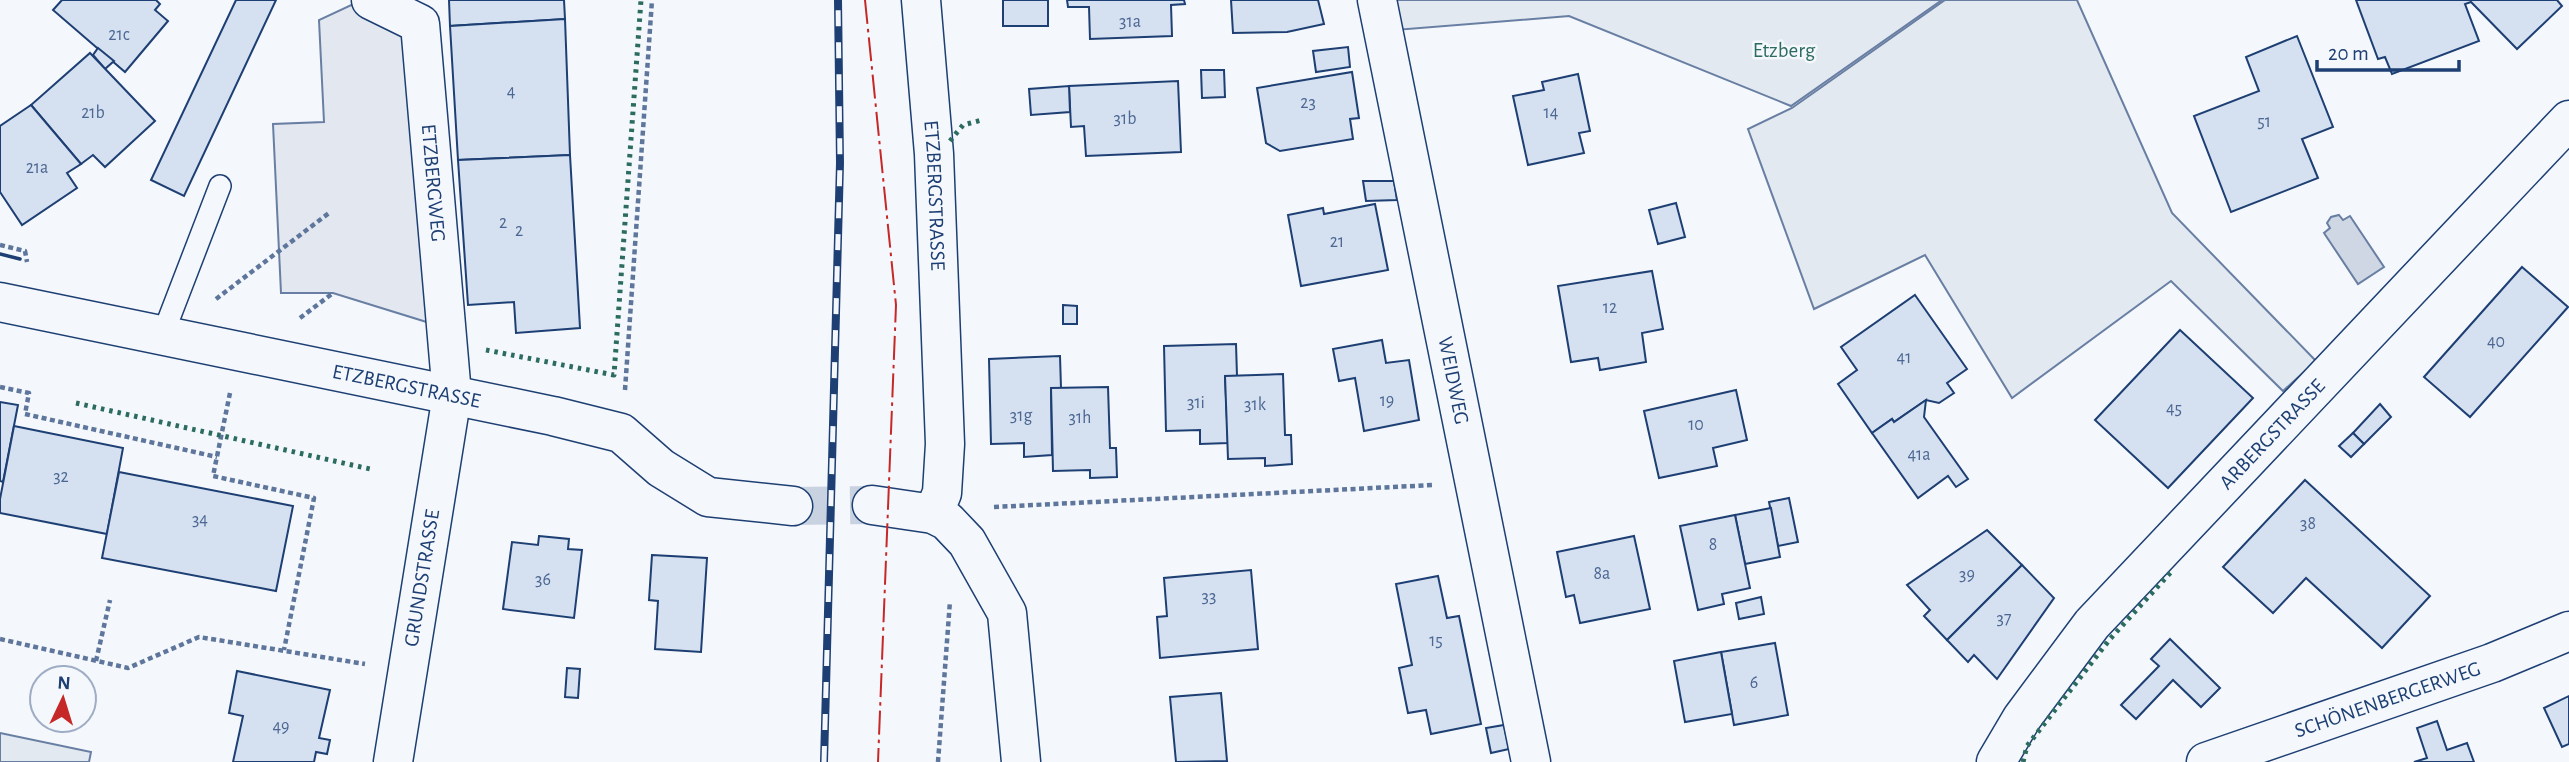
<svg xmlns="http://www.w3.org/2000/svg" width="2569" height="762" font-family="'Alegreya Sans',sans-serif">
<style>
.green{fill:#e3e9f0;stroke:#687fa3;stroke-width:2}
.parking{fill:#e3e8f0;stroke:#687fa3;stroke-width:2}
.water{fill:#cfd7e4;stroke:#687fa3;stroke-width:2}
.building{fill:#d5e0f0;stroke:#1d3f73;stroke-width:2}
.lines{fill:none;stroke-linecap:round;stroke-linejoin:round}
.minor-tunnel{stroke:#c9d2e0;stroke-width:38;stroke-dasharray:38 19;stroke-linecap:butt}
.service-casing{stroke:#1d3f73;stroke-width:24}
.minor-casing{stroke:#1d3f73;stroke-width:41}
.path{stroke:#5e769c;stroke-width:4.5;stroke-dasharray:5 3.5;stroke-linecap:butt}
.service{stroke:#f4f7fb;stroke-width:21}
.minor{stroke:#f4f7fb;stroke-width:38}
.rail-casing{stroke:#1d3f73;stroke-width:8}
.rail{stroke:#f4f7fb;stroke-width:5;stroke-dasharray:16;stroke-linecap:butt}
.hedge{stroke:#2c6c60;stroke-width:5;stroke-dasharray:3.5 5;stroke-linecap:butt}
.wall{stroke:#1d3f73;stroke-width:3.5}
.power{stroke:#c62828;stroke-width:2;stroke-dasharray:24 5 3.5 5;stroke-linecap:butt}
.labels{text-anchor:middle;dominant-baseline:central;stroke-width:5;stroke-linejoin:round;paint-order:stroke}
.number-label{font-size:18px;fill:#4b6792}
.park-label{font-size:21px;fill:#2c6c60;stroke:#f4f7fb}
.street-label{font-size:21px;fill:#1d3f73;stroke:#f4f7fb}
</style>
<rect width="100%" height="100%" fill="#f4f7fb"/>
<g class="green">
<polygon points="1377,0 1942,0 1791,106 1569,16 1383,31"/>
<polygon points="1945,0 2077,0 2172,213 2316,361 2283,391 2171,281 2012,398 1925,255 1814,309 1748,129 1792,108"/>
<polygon points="0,733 91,752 89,762 0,762"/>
</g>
<polygon class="parking" points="362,0 420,24 446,328 333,293 281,293 273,124 324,122 319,20"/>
<polygon class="water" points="2339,215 2343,220 2350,216 2384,267 2358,284 2324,233 2330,228 2327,223 2331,217"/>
<g class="building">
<polygon points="62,0 156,0 160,4 155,10 168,21 125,72 53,10"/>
<polygon points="236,0 276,0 184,196 151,180"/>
<polygon points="449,0 564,0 565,19 450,26"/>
<rect x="1003" y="0" width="45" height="26"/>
<polygon points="1067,0 1184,0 1185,4 1171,5 1172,36 1090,39 1089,7 1068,7"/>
<polygon points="1231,0 1318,0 1324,24 1287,32 1233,33"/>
<polygon points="2356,0 2557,0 2562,6 2517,49 2471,2 2465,4 2479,41 2392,74 2385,57 2378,59"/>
<polygon points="565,19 570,155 458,160 450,26"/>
<polygon points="2297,36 2333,127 2302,139 2318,178 2231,212 2194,116 2259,91 2246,57"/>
<polygon points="1348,47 1350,67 1316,72 1313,51"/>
<polygon points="98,48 114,61 105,69 93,55"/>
<polygon points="90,53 155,121 105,167 93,155 81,164 31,105"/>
<polygon points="1201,70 1224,70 1225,97 1202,98"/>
<polygon points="1352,72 1359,118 1350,119 1353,139 1280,151 1266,143 1257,88"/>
<polygon points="1578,74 1590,131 1579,133 1584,153 1528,165 1513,96 1544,90 1542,82"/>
<polygon points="1178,81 1181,152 1086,156 1084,126 1071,127 1069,86"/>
<polygon points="1069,86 1070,112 1031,115 1029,89"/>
<polygon points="31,105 81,164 67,173 77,188 22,225 0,192 0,126"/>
<polygon points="570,155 580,328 516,333 514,302 468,305 458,160"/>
<polygon points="1363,181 1394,181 1397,200 1366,201"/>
<polygon points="1676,203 1685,237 1658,244 1649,210"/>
<polygon points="1375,204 1388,270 1301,286 1288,215 1323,208 1324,214"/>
<polygon points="2522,267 2568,307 2470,417 2424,377"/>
<polygon points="1652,271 1663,329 1642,333 1646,362 1600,370 1598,358 1571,362 1558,286"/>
<polygon points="1915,295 1967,369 1947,383 1954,393 1939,403 1926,400 1894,422 1892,419 1872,433 1838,384 1857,370 1841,347"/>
<polygon points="1063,305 1077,306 1077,324 1063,324"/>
<polygon points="2180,330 2253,398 2168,488 2095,420"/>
<polygon points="1382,340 1386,363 1409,360 1419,420 1364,431 1355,378 1339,381 1333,349"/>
<polygon points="1236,344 1237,376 1225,376 1228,443 1200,444 1200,430 1166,431 1164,346"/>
<polygon points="1060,356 1061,388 1051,388 1052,455 1024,457 1024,443 991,444 989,359"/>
<polygon points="1283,374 1285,435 1291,435 1292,464 1265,466 1265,458 1228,459 1225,376"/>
<polygon points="1108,387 1110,448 1116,448 1117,477 1090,478 1090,470 1053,471 1051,388"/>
<polygon points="1736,390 1747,440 1713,448 1717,466 1659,478 1644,411"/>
<polygon points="1926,400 1924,417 1968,479 1956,487 1948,476 1918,498 1872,433 1892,419 1894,422"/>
<polygon points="0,402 18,405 3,482 0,481"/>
<polygon points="2380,404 2391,417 2364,444 2353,433"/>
<polygon points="14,426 123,448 107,534 0,513 0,499"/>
<polygon points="2353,433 2364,444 2351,457 2339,446"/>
<polygon points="119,472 293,506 276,591 102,558"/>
<polygon points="2305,480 2430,596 2382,648 2306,578 2273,613 2223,567"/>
<polygon points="1789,498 1798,542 1778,546 1769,502"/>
<polygon points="1771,508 1780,557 1745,564 1735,515"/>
<polygon points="1735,515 1750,588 1722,594 1724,604 1698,610 1680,526"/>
<polygon points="1987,530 2022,565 1947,640 1924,616 1930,610 1907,585"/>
<polygon points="539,536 569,539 568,549 582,550 574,618 503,609 512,542 538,545"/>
<polygon points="1634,536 1650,609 1580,623 1574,595 1566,597 1557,552"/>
<polygon points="652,555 707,558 701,652 655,649 658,601 649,600"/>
<polygon points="2022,565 2054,598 1997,679 1974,655 1968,662 1947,640"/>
<polygon points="1251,570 1258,649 1160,658 1157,617 1167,616 1164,578"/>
<polygon points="1438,576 1447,618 1459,616 1481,724 1431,734 1426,710 1408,713 1399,668 1412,665 1396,584"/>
<polygon points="1761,597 1764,614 1739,619 1736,603"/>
<polygon points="2170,639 2220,688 2201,707 2173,680 2136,719 2121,705 2159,666 2151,659"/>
<polygon points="1775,643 1788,715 1734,725 1721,652"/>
<polygon points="1721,652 1732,714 1685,722 1674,661"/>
<polygon points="567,668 580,669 578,698 565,697"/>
<polygon points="237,671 330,690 319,738 330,740 327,754 316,752 314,762 233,762 243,716 229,713"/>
<polygon points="1221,693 1227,761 1176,762 1170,697"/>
<polygon points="2569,696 2569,744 2562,747 2544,708"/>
<polygon points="2437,721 2447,750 2467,743 2474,762 2414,762 2427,758 2417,728"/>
<polygon points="1504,725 1509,749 1491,753 1486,728"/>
</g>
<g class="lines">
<polyline class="minor-tunnel" points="793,506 872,505"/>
<defs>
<polyline id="service" points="163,334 220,186"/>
<g id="minor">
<path id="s1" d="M371 0 420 24 452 395 393 762"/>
<path id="s2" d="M921 0 934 154 945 444 942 493 933 514"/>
<path id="s3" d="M1377 0 1531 762"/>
<path id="s4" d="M0 302 553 416 621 433 661 468 708 497 793 506"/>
<polyline points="872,505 933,514 947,521 967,542 1007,613 1021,762"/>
<path id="s5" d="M1996 762 2022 718 2092 624 2569 120"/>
<path id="s6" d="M2206 762 2492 663 2569 631"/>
</g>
</defs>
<use href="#service" class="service-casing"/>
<use href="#minor" class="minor-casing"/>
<g class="path">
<polyline points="0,245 25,251 27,262"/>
<polyline points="216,299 329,213"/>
<polyline points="300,318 333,293"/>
<polyline points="0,387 29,393 25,414 217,457"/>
<polyline points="625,390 652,0"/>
<polyline points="230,393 213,476 314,498 284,650"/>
<polyline points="994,507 1433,485"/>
<polyline points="0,639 128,668 199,637 365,664"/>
<polyline points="96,661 110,600"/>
<polyline points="938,762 950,601"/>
</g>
<use href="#service" class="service"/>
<use href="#minor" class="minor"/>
<defs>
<polyline id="rail" points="824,762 840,163 838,0"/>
</defs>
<use href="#rail" class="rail-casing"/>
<use href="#rail" class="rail"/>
<g class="hedge">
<polyline points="950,141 963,125 982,120"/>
<polyline points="486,350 614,375 641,0"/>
<polyline points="76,403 370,469"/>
<polyline points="2023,762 2027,746 2110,639 2171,572"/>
</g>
<polyline class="wall" points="0,254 20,259"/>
<polyline class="power" points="865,0 896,305 878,762"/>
</g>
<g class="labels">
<g class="number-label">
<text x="1130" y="22">31a</text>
<text x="119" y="35">21c</text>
<text x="511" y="92">4</text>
<text x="1308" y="103">23</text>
<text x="93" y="113">21b</text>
<text x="1551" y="113">14</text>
<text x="1125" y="119">31b</text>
<text x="2264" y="122">51</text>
<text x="37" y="168">21a</text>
<text x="503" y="223">2</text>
<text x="519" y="231">2</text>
<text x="1337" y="242">21</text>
<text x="1610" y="308">12</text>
<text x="2496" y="342">40</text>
<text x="1904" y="358">41</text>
<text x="1387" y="401">19</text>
<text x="1196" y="403">31i</text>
<text x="1255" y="405">31k</text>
<text x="2174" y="409">45</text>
<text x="1021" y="416">31g</text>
<text x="1080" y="418">31h</text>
<text x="1696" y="425">10</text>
<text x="1919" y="455">41a</text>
<text x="61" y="477">32</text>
<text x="200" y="520">34</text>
<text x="2308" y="524">38</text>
<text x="1713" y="545">8</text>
<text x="1602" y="574">8a</text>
<text x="1967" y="575">39</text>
<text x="543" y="580">36</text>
<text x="1209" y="597">33</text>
<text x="2004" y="619">37</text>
<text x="1436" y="641">15</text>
<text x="1754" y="683">6</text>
<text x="281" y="727">49</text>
</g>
<g class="park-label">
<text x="1784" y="50">Etzberg</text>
</g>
<g class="street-label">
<text stroke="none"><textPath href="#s1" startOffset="214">ETZBERGWEG</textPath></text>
<text stroke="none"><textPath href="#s2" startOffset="196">ETZBERGSTRASSE</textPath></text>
<text stroke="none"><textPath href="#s3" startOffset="388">WEIDWEG</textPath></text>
<text stroke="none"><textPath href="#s4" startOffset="415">ETZBERGSTRASSE</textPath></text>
<text stroke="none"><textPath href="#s5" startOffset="430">ARBERGSTRASSE</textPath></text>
<text transform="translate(422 578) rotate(-81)">GRUNDSTRASSE</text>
<text stroke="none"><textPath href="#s6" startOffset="192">SCHÖNENBERGERWEG</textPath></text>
</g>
</g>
<g transform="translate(63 699) rotate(4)"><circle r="33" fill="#f4f7fb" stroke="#9eadc5" stroke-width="2"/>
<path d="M0-5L12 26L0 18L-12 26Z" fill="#c62828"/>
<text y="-10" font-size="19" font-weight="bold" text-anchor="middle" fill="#1d3f73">N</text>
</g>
<path d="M2317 60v10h142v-10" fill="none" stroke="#1d3f73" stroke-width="3.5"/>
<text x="2328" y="60" font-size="21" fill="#1d3f73" stroke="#f4f7fb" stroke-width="5" paint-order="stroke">20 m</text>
</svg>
